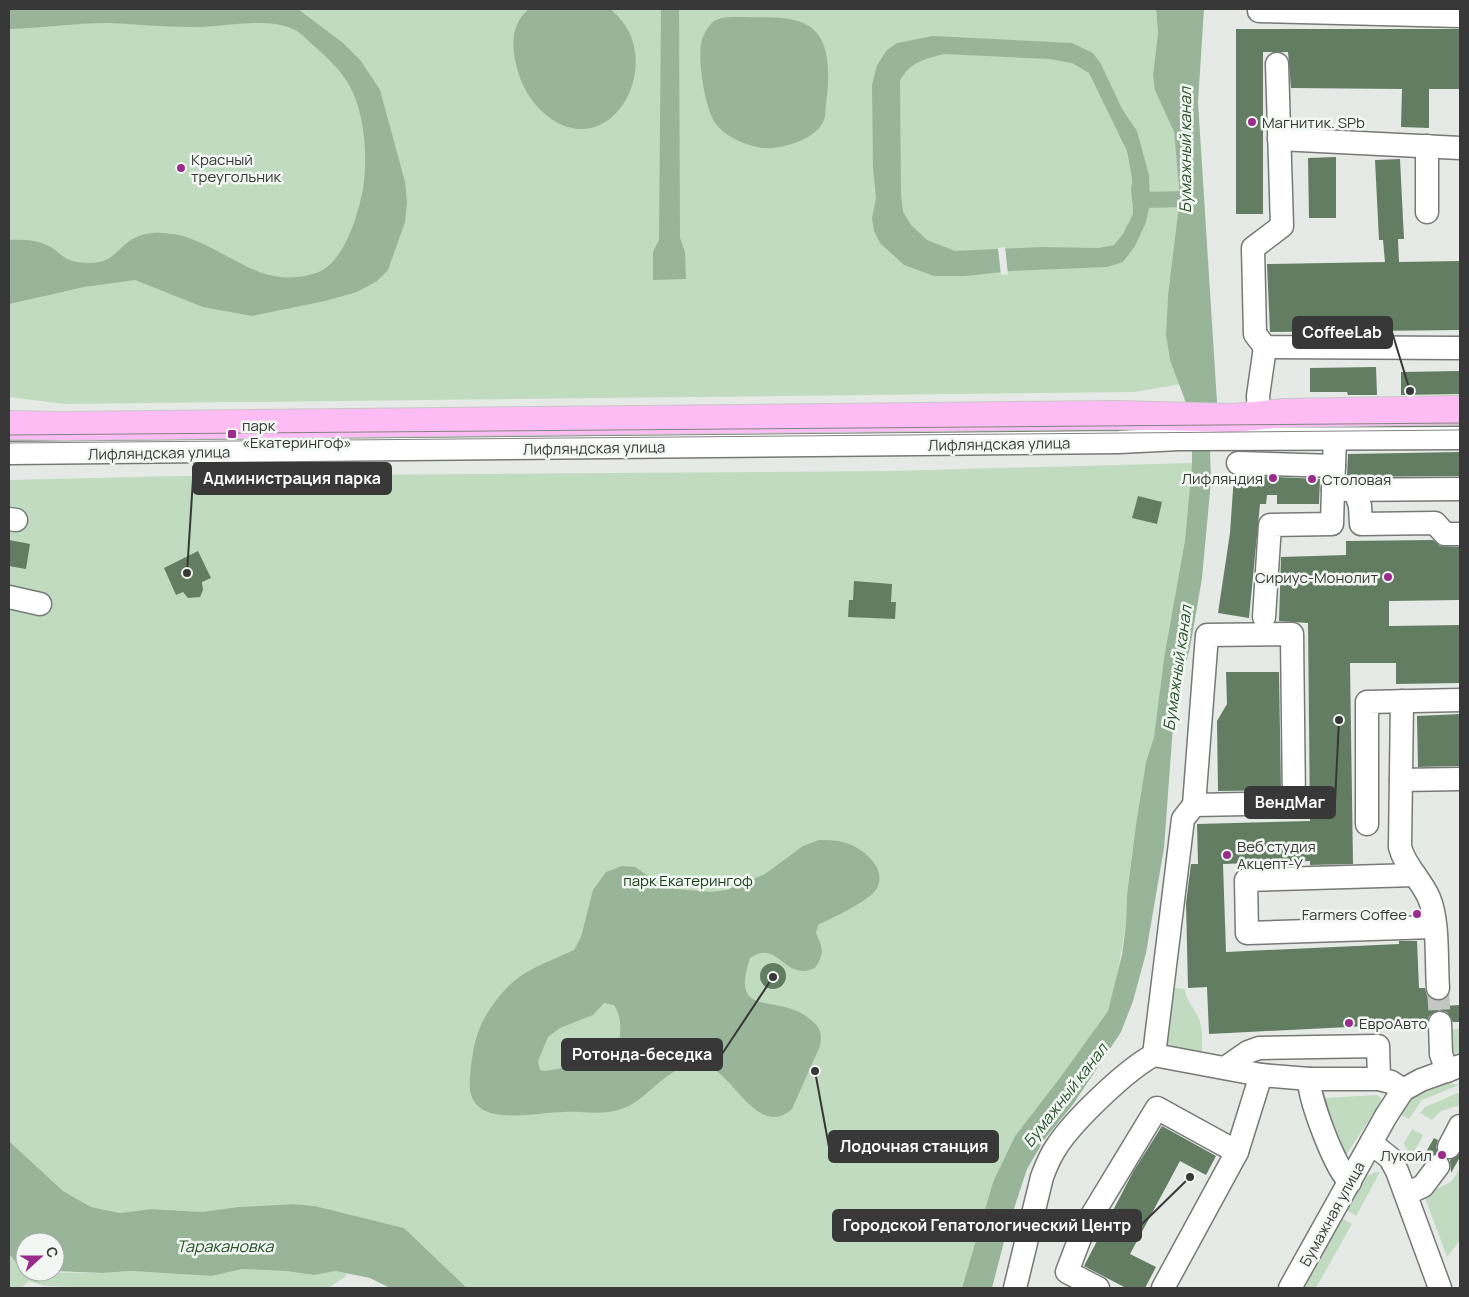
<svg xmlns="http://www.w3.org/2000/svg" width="1469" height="1297" font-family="Manrope,sans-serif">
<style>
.green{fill:#c0dbbf}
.water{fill:#99b599;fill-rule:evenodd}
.pier{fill:#e6eae6}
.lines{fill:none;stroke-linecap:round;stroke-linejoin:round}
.canal{stroke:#99b599;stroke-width:16}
.building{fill:#637d63}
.minor-tunnel{stroke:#c3c6c3;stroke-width:22;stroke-dasharray:22 11;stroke-linecap:butt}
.minor-casing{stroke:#767976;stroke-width:25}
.major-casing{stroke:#c7c7c7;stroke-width:30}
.minor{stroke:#fff;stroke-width:22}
.major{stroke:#fdbcf3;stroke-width:28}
.tram{stroke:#828482;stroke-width:1}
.poi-dot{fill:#9a2c8c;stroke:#f3f7f3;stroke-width:2}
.labels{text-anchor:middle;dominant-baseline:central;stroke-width:5;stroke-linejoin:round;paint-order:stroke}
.poi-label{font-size:15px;fill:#373837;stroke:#f3f7f3;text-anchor:start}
.street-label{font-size:15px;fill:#373837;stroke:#f3f7f3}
.park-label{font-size:15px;fill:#18411a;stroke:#f3f7f3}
.water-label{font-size:16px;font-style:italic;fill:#265028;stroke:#f3f7f3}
.leader{fill:none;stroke:#373837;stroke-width:2}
.callout-dot{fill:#373837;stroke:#f3f7f3;stroke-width:2}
.callout{fill:#373837;stroke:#373837;stroke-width:2}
.callout-label{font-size:16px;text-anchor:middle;font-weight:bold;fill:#fff}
</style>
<rect width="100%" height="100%" fill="#e6eae6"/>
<g class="green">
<polygon points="9,9 1156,9 1158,33 1153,75 1174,132 1180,189 1179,207 1168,295 1166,335 1170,360 1180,384 1135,392 65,404 9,397"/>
<polygon points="1192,463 1185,540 1164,658 1154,737 1146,762 1136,824 1127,895 1126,925 1115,988 1108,1011 1059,1079 1015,1136 993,1182 962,1288 467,1288 404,1228 315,1206 293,1204 238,1207 202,1212 151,1209 120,1213 91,1207 63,1191 9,1141 9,480 178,476 891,471"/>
<path d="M1168 987 1185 989C1185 1000 1197 1011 1200 1022 1203 1033 1202 1044 1202 1055L1162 1050Z"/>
<polygon points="1460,1028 1460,1055 1452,1052 1448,1031"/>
<path d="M1444 1082 1459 1085 1422 1100 1409 1119 1399 1114C1414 1095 1421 1090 1444 1082Z"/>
<polygon points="1460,1092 1460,1105 1441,1111 1432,1120 1420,1113 1425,1107"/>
<polygon points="1377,1095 1381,1098 1380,1103 1346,1155 1324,1098"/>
<polygon points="1412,1129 1423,1135 1411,1158 1404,1143"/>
<polygon points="1460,1169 1460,1240 1447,1257 1424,1195 1451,1182"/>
<polygon points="1375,1172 1380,1172 1356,1216 1346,1210 1366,1177"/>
<polygon points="1341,1218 1352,1224 1316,1288 1302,1288"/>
<polygon points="9,1254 18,1265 25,1269 25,1272 102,1273 131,1271 212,1276 242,1269 286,1271 314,1275 336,1271 347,1273 345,1277 328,1288 94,1288 45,1286 29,1281 21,1288 9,1288"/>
</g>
<g class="water">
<path d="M9 9H298L343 43 361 61 380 90 405 182 407 203 405 222 388 270 377 281 357 292 325 301 252 316 203 307 135 280 84 287 9 304 10 240C24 239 37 240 49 246 55 249 59 254 64 257 72 263 89 264 99 262 112 260 119 249 128 242 146 229 170 232 189 238 234 254 264 290 316 273 344 264 358 215 363 189 368 157 365 111 348 83 340 70 326 56 314 46 308 41 301 32 293 29 267 16 218 28 190 27 163 27 135 24 108 23 75 23 42 28 9 29Z"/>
<path d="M529 9H610C670 55 615 164 550 118 532 105 521 86 516 64 511 43 512 23 529 9Z"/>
<polygon points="661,9 679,9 680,238 685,252 686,279 653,280 653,252 659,240"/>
<polygon points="1156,9 1204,9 1198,102 1217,402 1210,450 1211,481 1202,578 1190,648 1178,693 1173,726 1164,848 1146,953 1133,1001 1121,1032 1074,1103 1044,1140 1027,1169 1007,1230 992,1288 962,1288 993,1182 1015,1136 1059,1079 1108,1011 1122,955 1126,925 1127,895 1136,824 1146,762 1154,737 1164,658 1185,540 1192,463 1192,419 1170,360 1166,335 1168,295 1180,197 1174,132 1155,90 1153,75 1158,33"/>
<path d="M744 17C763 18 790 15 807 25 833 39 829 80 826 105 825 109 826 116 824 120 817 138 790 146 773 148 755 150 727 139 716 124 705 110 698 62 701 44 702 36 708 26 714 21 722 16 735 17 744 17Z"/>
<path d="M933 36 1072 43 1093 53 1101 64 1122 109 1137 131 1149 175 1150 204 1146 222 1135 246 1123 262 1107 267 1012 271 965 276H934L904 265 880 243 874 231 872 218 876 198 873 168 872 85 877 65 887 50 897 43ZM944 54 1049 59 1072 63 1089 73 1127 151 1132 178 1133 214 1123 234 1114 245 1099 248 1041 247 955 251 927 240 911 225 903 212 901 194 900 80C911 62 924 59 944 54Z"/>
<path d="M819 840C829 840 839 840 849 844 865 850 887 869 877 888 870 901 832 918 818 925L816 933C823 949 825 953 815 968 812 969 807 971 803 971 781 970 774 941 750 958 729 1022 778 991 811 1020 821 1028 822 1034 820 1046L792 1109C756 1141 732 1067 701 1064 669 1062 649 1099 624 1108 604 1116 585 1111 564 1112 532 1112 464 1132 470 1077 472 1054 475 1032 488 1012 514 972 533 969 574 950L581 937 593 890 606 872 622 866 635 867 666 888 711 892 727 890 765 874 803 846ZM604 1003 614 1005C620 1015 621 1023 620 1035 619 1064 586 1067 563 1068 554 1069 548 1072 540 1070L538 1061 548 1037 560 1028 593 1015Z"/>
<polygon points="9,1141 63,1191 91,1207 120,1213 151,1209 202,1212 238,1207 293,1204 315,1206 404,1228 467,1288 390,1288 370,1278 336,1271 314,1275 286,1271 242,1269 212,1276 131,1271 102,1273 55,1271 55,1242 25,1242 25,1269 18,1265 9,1254"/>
</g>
<polygon class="pier" points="1005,247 1008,274 1001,275 998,248"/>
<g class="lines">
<polyline class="canal" points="1139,188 1140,200 1188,199"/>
</g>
<g class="building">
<polygon points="1236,29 1460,29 1460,89 1429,89 1429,128 1401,127 1402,89 1291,88 1288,52 1263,52 1263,214 1236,214"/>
<polygon points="1336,157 1336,218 1309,218 1308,158"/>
<polygon points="1400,159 1404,239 1398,239 1399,262 1460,261 1460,330 1270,332 1267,264 1385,262 1383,240 1379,240 1375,160"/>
<polygon points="1376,367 1377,395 1348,395 1347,392 1310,392 1310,368"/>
<polygon points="1460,371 1460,394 1401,395 1401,372"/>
<polygon points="1460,452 1460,476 1347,477 1348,454"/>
<polygon points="1234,475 1320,479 1319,504 1277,504 1277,495 1267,495 1266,504 1260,504 1249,618 1218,613 1230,533"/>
<polygon points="1138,496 1162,502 1157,524 1132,518"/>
<polygon points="9,540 30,544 26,569 9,566"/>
<polygon points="1433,540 1440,546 1460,547 1460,600 1389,601 1389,626 1460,625 1460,683 1396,684 1396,663 1350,663 1353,864 1310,865 1310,861 1223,864 1226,952 1399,944 1399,941 1417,941 1419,988 1425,988 1427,996 1433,1000 1442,1000 1443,1006 1460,1005 1460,1022 1453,1022 1447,1012 1439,1010 1429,1016 1427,1023 1209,1034 1207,987 1188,988 1186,903 1191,864 1198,864 1197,824 1310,821 1308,623 1279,621 1281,557 1346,555 1346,541"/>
<polygon points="198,551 211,578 202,582 203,590 200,597 188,598 183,592 176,595 164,568"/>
<polygon points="854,581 892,584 891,602 896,602 895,619 848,617 849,600 853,600"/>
<polygon points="1226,672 1279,672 1281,790 1218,791 1217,721 1227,704"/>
<polygon points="1460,714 1460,766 1418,767 1417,716"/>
<circle cx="773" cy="976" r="13"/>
<polygon points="1162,1126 1216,1156 1206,1175 1180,1161 1130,1254 1156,1267 1145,1288 1126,1288 1084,1266 1133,1172"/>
<polygon points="1434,1138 1438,1140 1436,1147 1438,1153 1427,1159 1423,1157"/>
<polygon points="1460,1154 1460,1157 1451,1173 1450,1160"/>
</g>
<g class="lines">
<polyline class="minor-tunnel" points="1438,988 1440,1023"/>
<defs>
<g id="minor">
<polyline points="1259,11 1460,16"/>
<polyline points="1277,64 1282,226 1253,248 1255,334 1265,347 1460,348"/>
<polyline points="1279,139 1460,148"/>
<polyline points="1427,212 1427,146"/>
<polyline points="1259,415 1258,396 1265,347"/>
<polyline points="1335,439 1333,490 1460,489"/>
<polyline points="9,453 1119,442 1179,439 1460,438"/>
<polyline points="1238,463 1334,466"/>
<polyline points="1355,490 1360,506 1361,524 1435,523 1445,534 1460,534"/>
<polyline points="9,519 16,520"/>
<polyline points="9,597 40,604"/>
<polyline points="1264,617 1270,525 1332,524 1333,490"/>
<polygon points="1292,634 1294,803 1194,805 1207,635"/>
<path d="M1402 701 1400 847C1405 867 1421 879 1429 898 1439 921 1436 962 1438 988"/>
<polyline points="1401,780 1460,779"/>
<polyline points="1367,824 1367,702 1460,700"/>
<polyline points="1415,875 1246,880 1247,933 1434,927"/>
<polyline points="1440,1023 1441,1054 1447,1071"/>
<polyline points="1154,1055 1183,819 1194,805"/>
<polyline points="1225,1068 1248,1052 1259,1048 1378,1046 1379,1079"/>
<path d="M1309 1079C1309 1099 1335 1169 1350 1182"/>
<polyline points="1371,1143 1390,1158 1397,1171 1440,1288"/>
<polyline points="1449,1147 1460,1126"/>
<polyline points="1406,1194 1423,1186 1438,1166"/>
<path d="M1015 1288 1042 1177C1046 1166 1050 1156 1057 1146 1074 1120 1127 1069 1154 1055L1261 1075 1309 1079H1379L1391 1082 1403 1090"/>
<polyline points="1098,1288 1067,1272 1083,1230 1157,1108 1237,1152"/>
<polyline points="1163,1288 1237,1152 1261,1075"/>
<polyline points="1290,1288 1386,1116 1403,1090 1421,1080 1460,1066"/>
</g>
<polyline id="major" points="9,425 64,426 1117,415 1234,418 1284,413 1460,410"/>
</defs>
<use href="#minor" class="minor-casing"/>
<use href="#major" class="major-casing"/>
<use href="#minor" class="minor"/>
<use href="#major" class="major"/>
<g class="tram">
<polyline points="9,435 1460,423"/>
<polyline points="9,443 1460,430"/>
</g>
</g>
<g class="poi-dot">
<circle cx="1252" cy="122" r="5"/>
<circle cx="181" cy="168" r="5"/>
<rect x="227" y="429" width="10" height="10" rx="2.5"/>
<circle cx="1273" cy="478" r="5"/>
<circle cx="1312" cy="479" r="5"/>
<circle cx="1388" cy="577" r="5"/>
<circle cx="1227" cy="855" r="5"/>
<circle cx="1417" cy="914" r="5"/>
<circle cx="1349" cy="1023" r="5"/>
<circle cx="1442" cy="1155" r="5"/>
</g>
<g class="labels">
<g class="poi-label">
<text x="1262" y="122">Магнитик. SPb</text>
<text x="191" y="159">Красный<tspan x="191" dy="17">треугольник</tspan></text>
<text x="242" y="425">парк<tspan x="242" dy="17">«Екатерингоф»</tspan></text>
<text x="1263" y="478" text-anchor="end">Лифляндия</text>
<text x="1322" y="479">Столовая</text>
<text x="1378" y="577" text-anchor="end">Сириус-Монолит</text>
<text x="1237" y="846">Веб студия<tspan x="1237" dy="17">Акцепт-У</tspan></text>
<text x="1407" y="914" text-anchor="end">Farmers Coffee</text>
<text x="1359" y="1023">ЕвроАвто</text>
<text x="1432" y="1155" text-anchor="end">Лукойл</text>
</g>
<g class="street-label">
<text transform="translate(999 444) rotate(-1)">Лифляндская улица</text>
<text transform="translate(594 448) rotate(-1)">Лифляндская улица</text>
<text transform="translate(159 453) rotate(-1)">Лифляндская улица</text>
<text transform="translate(1332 1214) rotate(-61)">Бумажная улица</text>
</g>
<g class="park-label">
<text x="688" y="880">парк Екатерингоф</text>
</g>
<g class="water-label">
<text transform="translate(1185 150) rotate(-90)">Бумажный канал</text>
<text transform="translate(1177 668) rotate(-82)">Бумажный канал</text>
<text transform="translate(1065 1095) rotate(-52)">Бумажный канал</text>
<text x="225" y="1246">Таракановка</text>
</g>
</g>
<path class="leader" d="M1410 391L1392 332M187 573L193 479M1339 720L1335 802M773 977L722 1054M815 1071L829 1147M1190 1177L1141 1225"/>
<g class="callout-dot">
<circle cx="1410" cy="391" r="5"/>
<circle cx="187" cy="573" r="5"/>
<circle cx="1339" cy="720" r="5"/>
<circle cx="773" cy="977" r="5"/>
<circle cx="815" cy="1071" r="5"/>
<circle cx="1190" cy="1177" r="5"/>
</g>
<g class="callout">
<rect x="1293" y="317" width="99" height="31" rx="5"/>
<rect x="193" y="463" width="198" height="31" rx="5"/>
<rect x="1245" y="787" width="90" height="31" rx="5"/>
<rect x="562" y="1039" width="160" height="31" rx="5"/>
<rect x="829" y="1131" width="169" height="31" rx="5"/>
<rect x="833" y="1210" width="308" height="31" rx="5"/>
</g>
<g class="callout-label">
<text x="1342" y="338">CoffeeLab</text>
<text x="292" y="484">Администрация парка</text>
<text x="1290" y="808">ВендМаг</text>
<text x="642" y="1060">Ротонда-беседка</text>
<text x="914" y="1152">Лодочная станция</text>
<text x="987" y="1231">Городской Гепатологический Центр</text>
</g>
<rect width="1469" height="1297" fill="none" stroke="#373837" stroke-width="20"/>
<g transform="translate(40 1257) rotate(69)"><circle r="24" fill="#f3f7f3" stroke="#a8aba8"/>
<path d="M0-4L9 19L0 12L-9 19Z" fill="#9a2c8c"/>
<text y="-8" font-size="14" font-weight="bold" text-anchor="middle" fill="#373837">С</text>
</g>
</svg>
